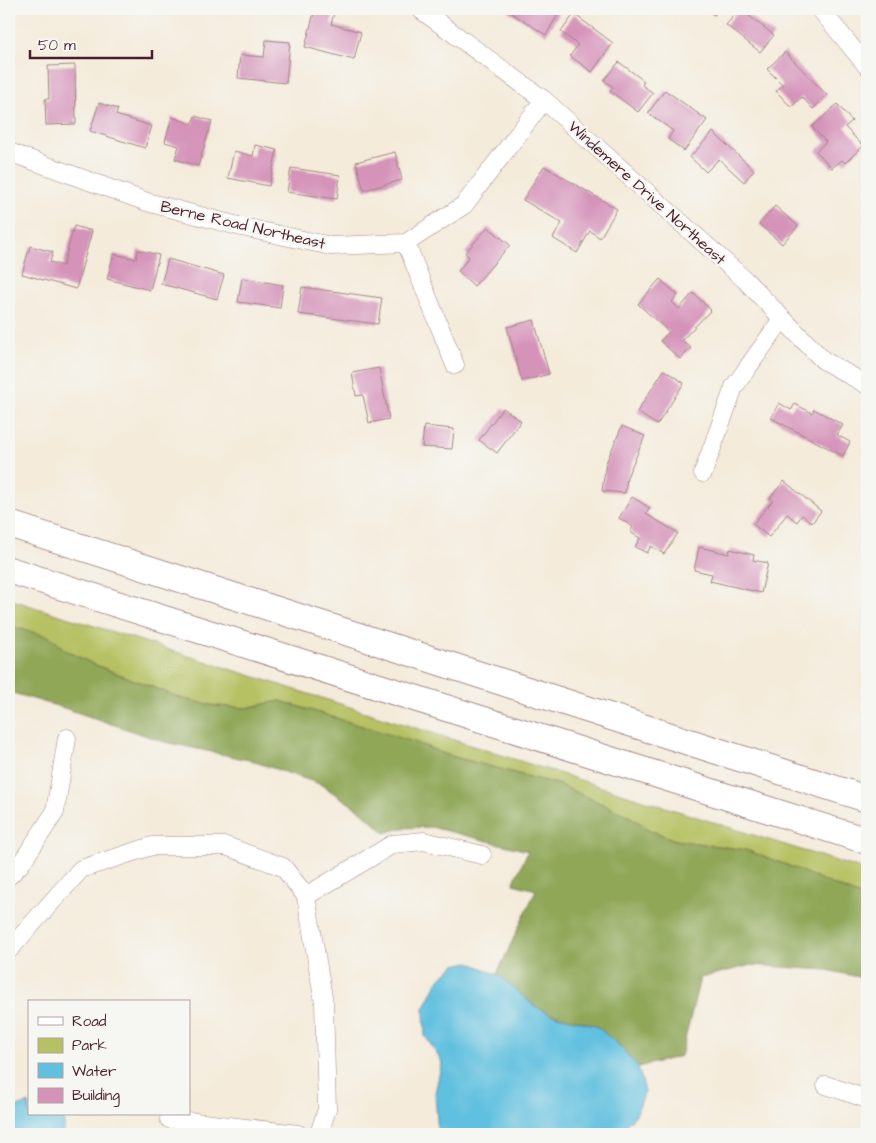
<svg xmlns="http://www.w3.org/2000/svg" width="876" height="1143" font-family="'Architects Daughter',sans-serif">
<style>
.green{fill:#b5c162;stroke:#807046}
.forest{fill:#90a758;stroke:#6d6342}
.water{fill:#61c0df;stroke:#567085}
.building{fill:#d593ba}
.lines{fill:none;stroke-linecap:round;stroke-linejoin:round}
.minor-casing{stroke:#9f8582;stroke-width:19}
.highway-casing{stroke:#9f8582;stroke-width:28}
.minor{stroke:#fff;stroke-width:18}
.highway{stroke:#fff;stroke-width:26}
.labels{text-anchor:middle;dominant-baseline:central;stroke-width:5;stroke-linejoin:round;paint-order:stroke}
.street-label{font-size:16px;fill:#4a1f2b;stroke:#f6f6f2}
</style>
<rect width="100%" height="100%" fill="#f6f6f2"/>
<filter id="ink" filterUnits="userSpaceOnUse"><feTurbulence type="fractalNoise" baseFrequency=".02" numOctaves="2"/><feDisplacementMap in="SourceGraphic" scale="10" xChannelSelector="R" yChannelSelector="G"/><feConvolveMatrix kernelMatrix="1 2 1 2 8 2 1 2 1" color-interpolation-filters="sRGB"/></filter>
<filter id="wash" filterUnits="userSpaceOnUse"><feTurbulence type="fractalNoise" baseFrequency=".0096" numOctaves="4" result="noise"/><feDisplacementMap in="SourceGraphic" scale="20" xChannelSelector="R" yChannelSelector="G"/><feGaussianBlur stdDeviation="1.12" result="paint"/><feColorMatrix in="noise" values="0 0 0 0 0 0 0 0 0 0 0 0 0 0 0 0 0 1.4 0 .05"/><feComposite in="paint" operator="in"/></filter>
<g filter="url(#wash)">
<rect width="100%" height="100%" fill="#f4ebda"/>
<polygon class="green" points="9,599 867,871 867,899 746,850 675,840 650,830 629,816 560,785 447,755 417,743 280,701 246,708 216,706 183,699 93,664 65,650 50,637 9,626"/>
<polygon class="forest" points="9,626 51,637 65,650 93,664 183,699 216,706 246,708 280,701 417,743 447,755 560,785 629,816 650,830 675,840 746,850 787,865 867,899 867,979 827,970 751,965 700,978 681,1056 638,1067 617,1043 595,1025 550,1014 533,1005 497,974 536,890 513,884 528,851 431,827 402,828 385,833 361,811 320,784 249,760 165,742 64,708 9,692"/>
<g class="water">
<polygon points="469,962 500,976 533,1005 550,1014 595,1025 617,1043 638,1067 645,1091 636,1115 616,1134 438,1134 435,1093 442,1062 425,1036 424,1009 439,979 455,965"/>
<polygon points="29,1103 29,1114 64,1114 64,1134 9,1134 9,1122 17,1107"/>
</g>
<g id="blocks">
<g class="building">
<polygon points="315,9 335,9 331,24 361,32 354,60 305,47"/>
<polygon points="505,9 552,9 559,13 546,35"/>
<polygon points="705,9 719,9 714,15"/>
<polygon points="740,9 774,35 760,52 726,25"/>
<polygon points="574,14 613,43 592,72 570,56 578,45 561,32"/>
<polygon points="266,40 290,42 286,83 238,78 240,55 264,57"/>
<polygon points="785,52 827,95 813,109 802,97 791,107 776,91 783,85 767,69"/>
<polygon points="619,62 644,81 642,85 653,93 638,112 610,91 613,87 604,80"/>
<polygon points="75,65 76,124 46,125 45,99 49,99 48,66"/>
<polygon points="665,90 707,120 684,151 668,139 673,131 648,113"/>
<polygon points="99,103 118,109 116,115 152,126 145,148 90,131"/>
<polygon points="837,104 852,121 845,127 863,146 845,163 842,160 832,168 816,151 826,142 812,127"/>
<polygon points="195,116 212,121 198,166 175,159 179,146 165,142 172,117 192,124"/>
<polygon points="713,132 754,170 744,182 719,159 706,172 690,157"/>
<polygon points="255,145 277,150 269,186 228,178 234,151 253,156"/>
<polygon points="395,152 402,180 364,190 356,162"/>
<polygon points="544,166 617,209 600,238 590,231 577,253 553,238 562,223 523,200"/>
<polygon points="291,168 340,175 337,199 287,192"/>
<polygon points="775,206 798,226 782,244 759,224"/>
<polygon points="74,226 92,231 76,289 22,274 30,246 53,252 50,262 63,266"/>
<polygon points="488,227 510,245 474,286 458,271 469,257 465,253"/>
<polygon points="138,250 159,255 150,290 107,279 114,254 136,259"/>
<polygon points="168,259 224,275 217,299 161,284"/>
<polygon points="242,278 283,285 280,308 238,302"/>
<polygon points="660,279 678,295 672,302 679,309 693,293 711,310 682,340 691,348 680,359 660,341 669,332 638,304"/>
<polygon points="302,287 382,298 378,324 298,314"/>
<polygon points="534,320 549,374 522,381 507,327"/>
<polygon points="379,368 389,419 369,423 363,395 356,396 352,373"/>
<polygon points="664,370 684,383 657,425 637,412"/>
<polygon points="779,403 791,410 795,404 812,413 814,409 843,425 837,435 850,442 843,456 771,418"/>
<polygon points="503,408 521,421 497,453 479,440"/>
<polygon points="424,426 454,429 452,449 422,447"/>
<polygon points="622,426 645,436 627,477 625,493 602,491 606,463"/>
<polygon points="784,481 821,511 812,523 802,515 797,522 787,514 769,537 753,524 773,500 770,498"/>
<polygon points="632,497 650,508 646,514 678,533 664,554 651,546 647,553 635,547 640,538 630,532 633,527 619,518"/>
<polygon points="699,547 729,554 730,549 754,555 753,560 768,563 761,593 710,581 712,574 694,570"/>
</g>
</g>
</g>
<g filter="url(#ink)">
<use href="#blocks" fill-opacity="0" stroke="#9f8582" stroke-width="1"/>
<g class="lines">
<defs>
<g id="minor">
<polyline points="420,9 544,100 745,280 823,360 867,385"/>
<polyline points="820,9 867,66"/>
<polyline points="9,152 147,202 242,227 331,246 406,243 464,205 544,100"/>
<polyline points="406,243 455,365"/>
<polyline points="703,473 734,387 782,319"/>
<polyline points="9,876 20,865 55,812 67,738"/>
<polyline points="306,896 393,844 424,841 482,855"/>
<polyline points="9,950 81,869 152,846 226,846 283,867 306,896 324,1003 327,1109 319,1134"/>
<polyline points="826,1085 867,1099"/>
<polyline points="169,1119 298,1134"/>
</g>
<g id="highway">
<polyline points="9,524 867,799"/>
<polyline points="9,570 867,841"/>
</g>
</defs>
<use href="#minor" class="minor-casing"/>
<use href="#highway" class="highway-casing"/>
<use href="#minor" class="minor"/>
<use href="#highway" class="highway"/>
</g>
</g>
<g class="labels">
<g class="street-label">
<text transform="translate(647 193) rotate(42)">Windemere Drive Northeast</text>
<text transform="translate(243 225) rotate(13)">Berne Road Northeast</text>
</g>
</g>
<rect width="876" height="1143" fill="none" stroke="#f6f6f2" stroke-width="30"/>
<rect x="28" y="1000" width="162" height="115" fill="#f6f6f2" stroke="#b1a0a2"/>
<rect x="38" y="1017" width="25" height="8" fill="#ffffff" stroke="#b1a0a2"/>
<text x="72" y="1026" font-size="15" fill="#4a1f2b">Road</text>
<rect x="38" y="1038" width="25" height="15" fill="#b5c162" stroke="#b1a0a2"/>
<text x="72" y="1050" font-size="15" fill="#4a1f2b">Park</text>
<rect x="38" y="1063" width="25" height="15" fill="#61c0df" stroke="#b1a0a2"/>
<text x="72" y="1076" font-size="15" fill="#4a1f2b">Water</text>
<rect x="38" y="1088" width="25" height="15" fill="#d593ba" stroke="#b1a0a2"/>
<text x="72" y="1100" font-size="15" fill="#4a1f2b">Building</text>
<path d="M30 50v8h122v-8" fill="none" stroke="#4a1f2b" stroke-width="2.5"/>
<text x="38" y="50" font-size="15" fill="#4a1f2b" stroke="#f6f6f2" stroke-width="4" paint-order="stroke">50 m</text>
</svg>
